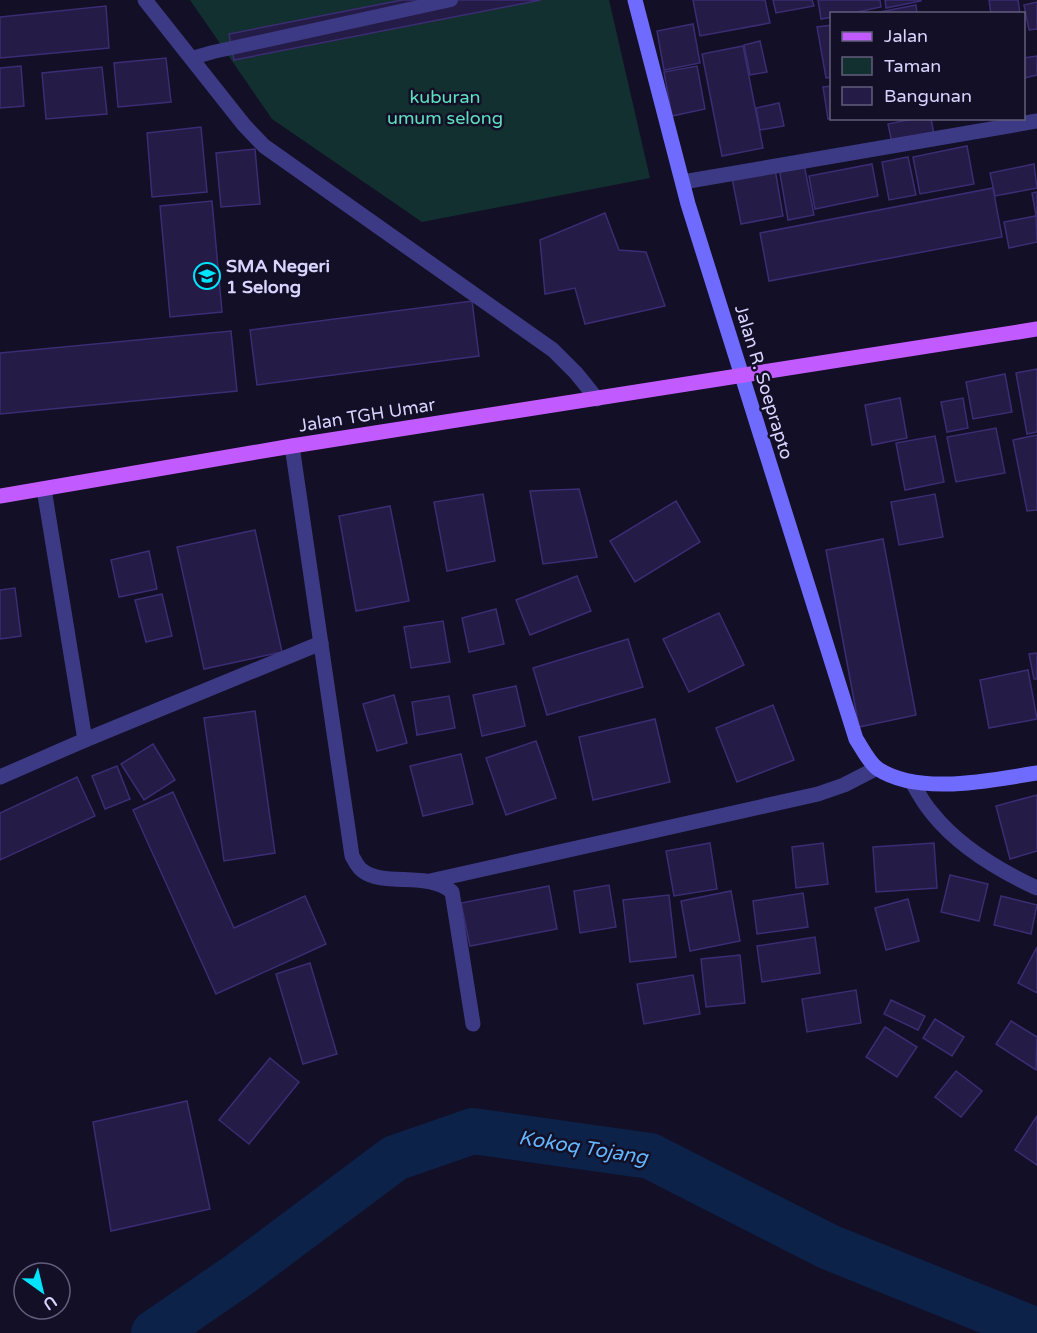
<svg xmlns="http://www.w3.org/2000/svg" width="1037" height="1333" font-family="'Varela Round',sans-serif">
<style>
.green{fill:#12302f}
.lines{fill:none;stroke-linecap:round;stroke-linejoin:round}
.river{stroke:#0c2248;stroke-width:46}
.building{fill:#241b47;stroke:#3b2d73;stroke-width:1.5}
.lane{stroke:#3d3a85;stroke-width:14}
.street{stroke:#3d3a85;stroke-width:15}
.secondary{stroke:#6f6bff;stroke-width:15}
.primary{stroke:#c25bff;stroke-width:15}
.labels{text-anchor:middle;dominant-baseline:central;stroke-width:5;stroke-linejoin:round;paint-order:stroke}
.park-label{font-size:18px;fill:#5fe0c0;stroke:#130f26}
.poi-label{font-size:18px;font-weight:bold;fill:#d9d4ff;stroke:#130f26;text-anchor:start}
.street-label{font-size:18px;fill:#d9d4ff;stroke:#130f26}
.water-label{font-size:20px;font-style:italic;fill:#62b6ff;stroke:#130f26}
</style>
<rect width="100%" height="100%" fill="#130f26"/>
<polygon class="green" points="190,0 609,0 650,178 422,222 272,119"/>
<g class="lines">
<polyline class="river" points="154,1333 240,1274 395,1158 473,1131 650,1156 829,1247 1037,1331"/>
</g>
<g class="building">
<polygon points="402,0 541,0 234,60 229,34"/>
<polygon points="693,0 765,0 770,23 700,36"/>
<polygon points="773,0 812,0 814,6 776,13"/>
<polygon points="818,0 880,0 881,7 848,14 832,14 832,17 821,19"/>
<polygon points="885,0 921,0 921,1 886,8"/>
<polygon points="989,0 1018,0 1020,14 991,14"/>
<polygon points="1037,2 1037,29 1029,30 1024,5"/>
<polygon points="916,5 917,14 874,14 874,13"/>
<polygon points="106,6 109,48 0,58 0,17"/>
<polygon points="693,24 700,63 664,70 657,31"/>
<polygon points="832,25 832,77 826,78 817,27"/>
<polygon points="760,41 767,72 750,75 744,45"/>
<polygon points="743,46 763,148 722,156 702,54"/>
<polygon points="1037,56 1037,75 1024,78 1024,58"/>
<polygon points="166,58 171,102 118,107 114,63"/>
<polygon points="21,66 24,106 0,108 0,68"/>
<polygon points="697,66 705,109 672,116 664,72"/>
<polygon points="102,67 107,114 46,119 42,73"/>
<polygon points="832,86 832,118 828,119 823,87"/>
<polygon points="779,103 784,126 760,130 756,108"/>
<polygon points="917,118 931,118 934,135 892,143 888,124"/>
<polygon points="201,127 207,192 152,197 147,133"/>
<polygon points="967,146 974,184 920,194 913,157"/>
<polygon points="255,149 260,204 221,207 216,153"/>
<polygon points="908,157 916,195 889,200 882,162"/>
<polygon points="804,164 814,215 788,220 779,168"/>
<polygon points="872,164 878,196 815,209 809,176"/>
<polygon points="1034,164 1037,188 995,196 990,173"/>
<polygon points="775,169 783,216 741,224 732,178"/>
<polygon points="993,188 1002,237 769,281 760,233"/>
<polygon points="1037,192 1037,221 1032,193"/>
<polygon points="212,201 222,312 170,317 160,206"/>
<polygon points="605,213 619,250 646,252 665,306 585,324 575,288 545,294 540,240"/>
<polygon points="1036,216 1037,242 1009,248 1004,222"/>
<polygon points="472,301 479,356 257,385 250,330"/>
<polygon points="231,331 237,391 0,414 0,353"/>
<polygon points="1037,369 1037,432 1027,434 1016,373"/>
<polygon points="1005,374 1012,412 973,419 966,382"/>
<polygon points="900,398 907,438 872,445 865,405"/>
<polygon points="963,398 968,428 947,432 941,402"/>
<polygon points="996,428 1005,473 956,482 947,437"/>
<polygon points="1037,435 1037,510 1027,511 1013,440"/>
<polygon points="935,436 944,482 905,490 896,443"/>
<polygon points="579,489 597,557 543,564 530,491"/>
<polygon points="483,494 495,561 447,571 434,502"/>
<polygon points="935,494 943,537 899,545 891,502"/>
<polygon points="676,501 700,542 635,582 610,541"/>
<polygon points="390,506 409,601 356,611 339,516"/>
<polygon points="255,530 282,652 204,669 177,547"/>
<polygon points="883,539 916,715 859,727 826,550"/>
<polygon points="149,551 157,589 119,597 111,560"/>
<polygon points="577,576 591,611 530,635 516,600"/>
<polygon points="15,588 21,636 0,639 0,590"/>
<polygon points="162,594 172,636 146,642 135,600"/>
<polygon points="496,609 504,644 469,652 462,618"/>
<polygon points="719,613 744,665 689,692 663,639"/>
<polygon points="443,621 450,662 411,668 404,627"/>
<polygon points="628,639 643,687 547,715 533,668"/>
<polygon points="1037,653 1037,679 1034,679 1029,654"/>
<polygon points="1028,670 1037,719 989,728 980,680"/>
<polygon points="516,686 525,726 482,736 473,695"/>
<polygon points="394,695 407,743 377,751 363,704"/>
<polygon points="449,696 455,728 417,735 412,702"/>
<polygon points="773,705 794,760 737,782 716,728"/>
<polygon points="255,711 275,853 224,861 204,718"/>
<polygon points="655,719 670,782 593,800 579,737"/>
<polygon points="536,741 556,798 506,815 486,758"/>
<polygon points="153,744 175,780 144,800 121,764"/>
<polygon points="461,754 473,804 423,816 410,766"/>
<polygon points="117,766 130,799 105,809 92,776"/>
<polygon points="77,777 95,816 0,860 0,813"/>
<polygon points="173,792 234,928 305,896 326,944 216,994 133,810"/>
<polygon points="1037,795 1037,851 1010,859 996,806"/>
<polygon points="710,843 717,889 674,896 666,851"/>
<polygon points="823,843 828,884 796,888 792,847"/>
<polygon points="934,843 937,888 876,892 873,847"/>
<polygon points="950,875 988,884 979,921 941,912"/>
<polygon points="609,885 616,927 580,933 574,891"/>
<polygon points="549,886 557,929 470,946 461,903"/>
<polygon points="731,891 740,941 690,951 681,901"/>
<polygon points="803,893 808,927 757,934 753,901"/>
<polygon points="669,895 676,957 630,962 623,900"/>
<polygon points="1001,896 1037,905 1031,934 994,925"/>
<polygon points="908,899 919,941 886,950 875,908"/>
<polygon points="815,937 820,973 762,982 757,946"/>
<polygon points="1037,947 1037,993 1018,983"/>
<polygon points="740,955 745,1003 706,1007 701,959"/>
<polygon points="310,963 337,1054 303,1064 276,974"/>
<polygon points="693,975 700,1014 644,1024 637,984"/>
<polygon points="856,990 861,1023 807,1032 802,999"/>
<polygon points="891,1000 925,1016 918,1030 884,1014"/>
<polygon points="935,1019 964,1037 952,1056 923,1038"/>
<polygon points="1011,1021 1037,1037 1036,1070 996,1044"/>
<polygon points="885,1027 917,1047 897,1077 866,1057"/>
<polygon points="270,1058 299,1082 249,1144 219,1120"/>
<polygon points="956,1071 982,1091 961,1117 935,1097"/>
<polygon points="187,1101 210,1209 111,1231 93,1122"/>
<polygon points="1037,1116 1037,1165 1015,1150"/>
</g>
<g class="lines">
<polyline class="lane" points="192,58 213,52 451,0"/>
<g class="street">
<polyline points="145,0 244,125 264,146 553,350 576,373 597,399"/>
<polyline points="683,182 1037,121"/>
<path d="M292 446 352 856C355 861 358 868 363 871 384 887 430 871 452 892L473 1024"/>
<polyline points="85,740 321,643"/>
<polyline points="0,777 85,740 44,489"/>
<path d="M912 782C918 793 924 804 932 813 959 847 998 870 1037 888"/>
<polyline points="430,881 818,794 844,785 877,768"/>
</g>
<path class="secondary" d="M635 0 688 204 856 739C862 748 869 763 878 769 920 796 991 780 1037 773"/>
<polyline class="primary" points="0,496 292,446 1037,329"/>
</g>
<defs>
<symbol id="school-ring" viewBox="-11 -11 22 22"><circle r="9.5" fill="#130f26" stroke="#00e5ff" stroke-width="1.5"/><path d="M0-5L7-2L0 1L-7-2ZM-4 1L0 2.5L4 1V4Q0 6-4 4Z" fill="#00e5ff"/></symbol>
</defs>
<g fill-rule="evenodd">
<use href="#school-ring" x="192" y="261" width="30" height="30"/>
</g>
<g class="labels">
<g class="park-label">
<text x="445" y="97">kuburan<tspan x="445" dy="21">umum selong</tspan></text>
</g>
<g class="poi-label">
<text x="226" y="266">SMA Negeri<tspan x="226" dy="21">1 Selong</tspan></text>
</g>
<g class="street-label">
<text transform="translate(764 382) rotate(73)">Jalan R. Soeprapto</text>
<text transform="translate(367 415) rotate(-9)">Jalan TGH Umar</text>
</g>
<g class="water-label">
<text transform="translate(583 1148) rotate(9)">Kokoq Tojang</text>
</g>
</g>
<rect x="830" y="12" width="195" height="108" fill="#130f26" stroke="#625e7d" stroke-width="1.5"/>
<rect x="842" y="32" width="30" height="9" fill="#c25bff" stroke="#625e7d" stroke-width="1.5"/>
<text x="884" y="42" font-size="18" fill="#d9d4ff">Jalan</text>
<rect x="842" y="57" width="30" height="18" fill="#12302f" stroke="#625e7d" stroke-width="1.5"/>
<text x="884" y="72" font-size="18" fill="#d9d4ff">Taman</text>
<rect x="842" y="87" width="30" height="18" fill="#241b47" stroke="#625e7d" stroke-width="1.5"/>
<text x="884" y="102" font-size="18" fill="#d9d4ff">Bangunan</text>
<g transform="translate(42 1291) rotate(146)"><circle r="28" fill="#130f26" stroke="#625e7d" stroke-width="1.5"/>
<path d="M0-4.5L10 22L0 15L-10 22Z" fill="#00e5ff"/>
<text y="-9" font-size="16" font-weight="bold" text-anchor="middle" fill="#d9d4ff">U</text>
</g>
</svg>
